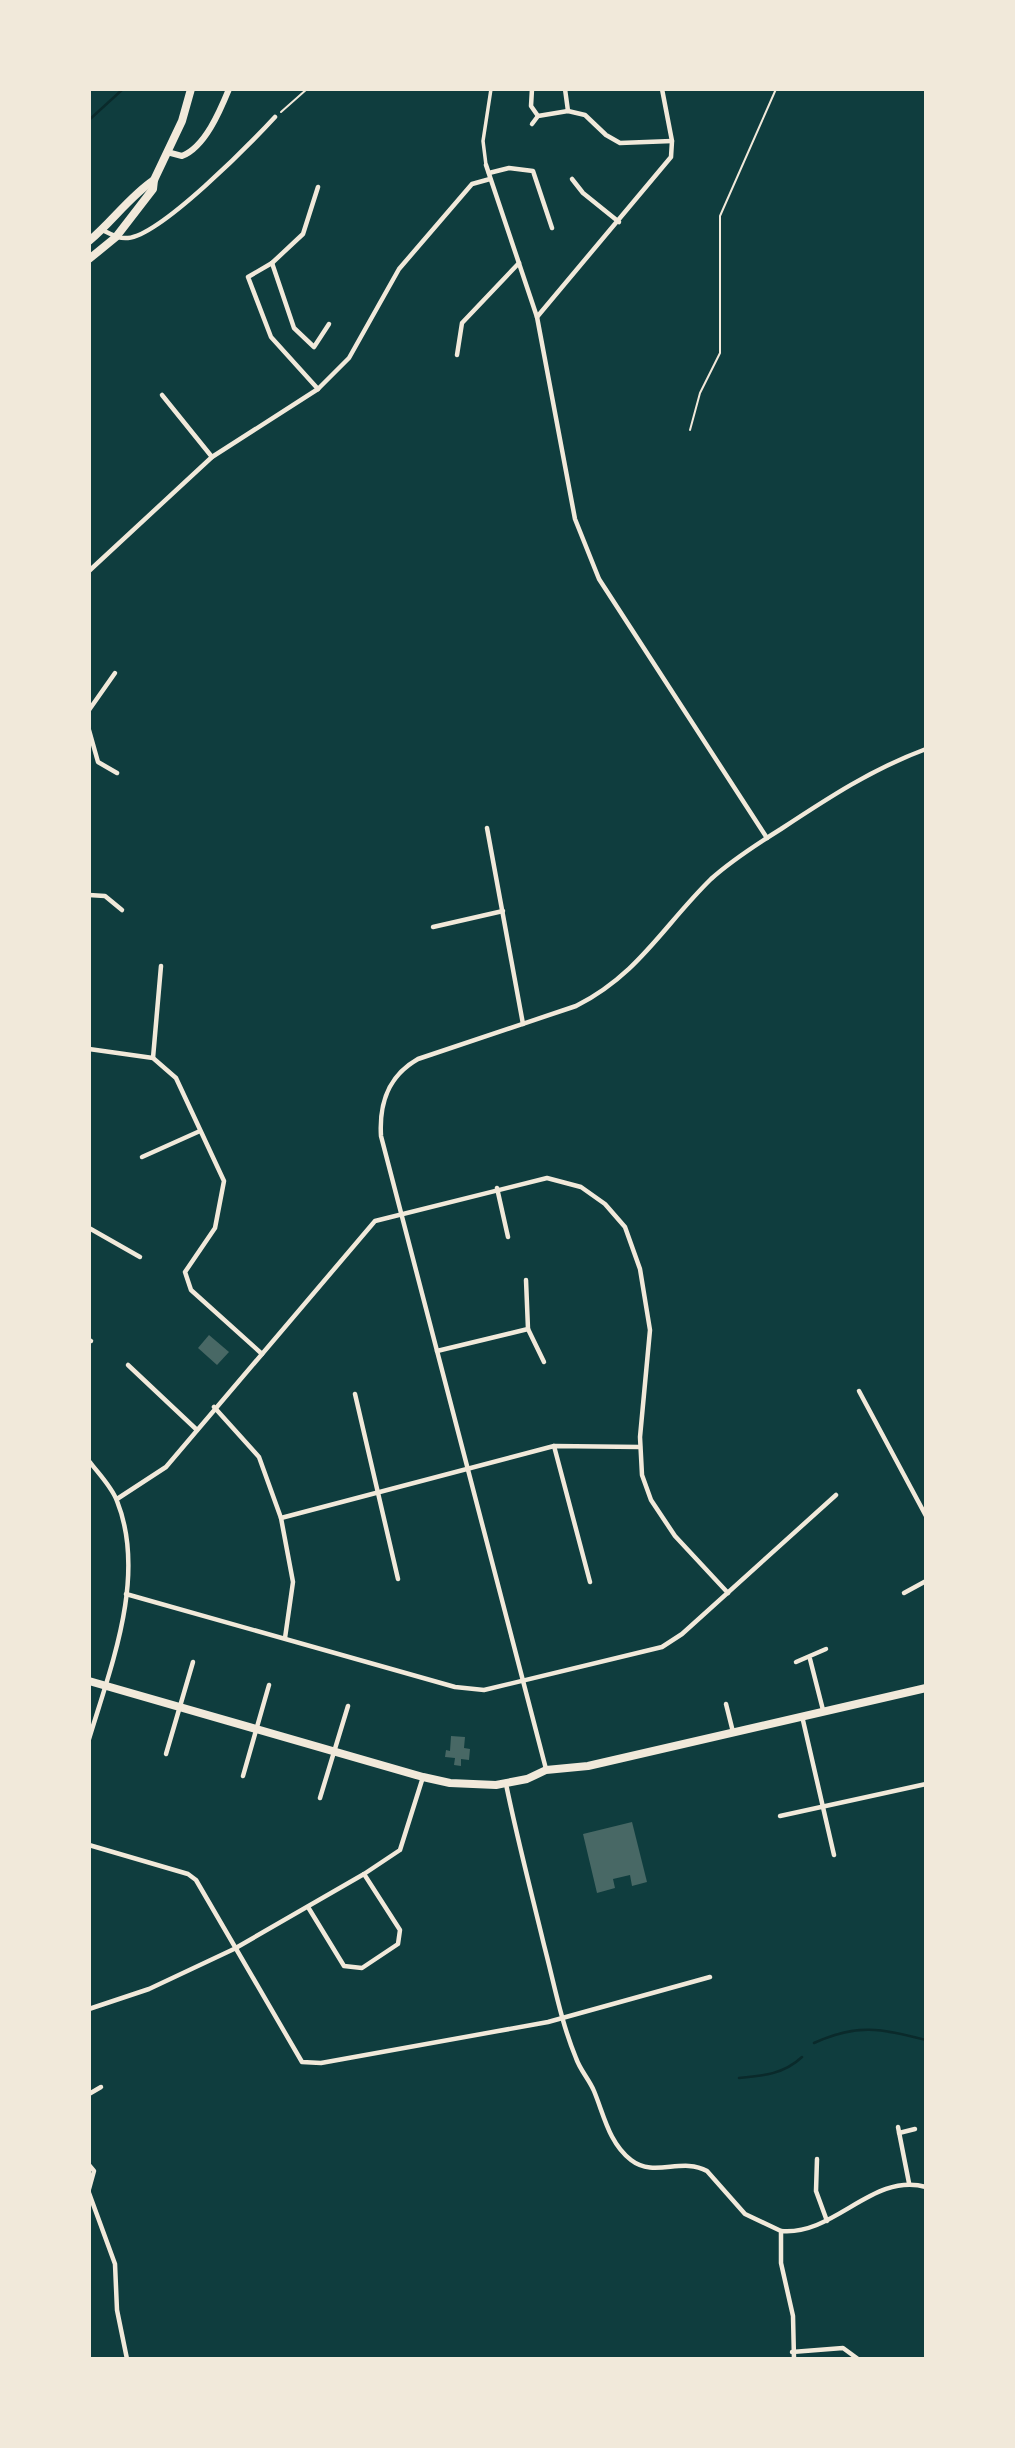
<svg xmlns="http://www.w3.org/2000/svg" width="1015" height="2448" font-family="'Playfair Display',serif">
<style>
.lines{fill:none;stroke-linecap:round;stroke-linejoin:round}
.stream{stroke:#0a2a2b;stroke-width:2.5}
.building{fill:#486865}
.path{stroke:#f1e9da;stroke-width:2}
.pedestrian{stroke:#f1e9da;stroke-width:3.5}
.minor{stroke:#f1e9da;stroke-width:4.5}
.tertiary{stroke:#f1e9da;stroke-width:6}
.primary{stroke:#f1e9da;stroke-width:8}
</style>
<rect width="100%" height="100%" fill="#0f3d3e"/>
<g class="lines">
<g class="stream">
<polyline points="89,120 123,89"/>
<path d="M814 2043C858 2023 881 2029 926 2040"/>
<path d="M739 2078C763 2076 784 2074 802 2057"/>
</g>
</g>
<g class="building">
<polygon points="209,1335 229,1352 217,1365 198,1348"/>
<polygon points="451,1736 465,1737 464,1748 470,1749 469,1760 461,1759 461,1766 454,1765 455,1758 445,1757 446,1750 450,1751"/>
<polygon points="632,1822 647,1882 632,1886 630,1875 613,1879 615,1888 597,1893 583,1834"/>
</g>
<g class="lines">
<g class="path">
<polyline points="281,112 307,89"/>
<polyline points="690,430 700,393 720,353 720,216 776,89"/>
</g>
<polyline class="pedestrian" points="486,165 483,141 491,89"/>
<g class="minor">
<polyline points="532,89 531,106 538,116"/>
<polyline points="565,89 568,111"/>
<polyline points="532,124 538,116 568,111 585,115 606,135 620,143 672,141"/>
<polyline points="486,165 537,317 575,519 599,579 767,838"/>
<polyline points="489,173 509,168 533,171 552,228"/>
<polyline points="572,179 583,193 619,222"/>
<path d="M102 230C111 234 118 239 128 238 161 235 251 143 275 117"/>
<polyline points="272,263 294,328 314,347 329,324"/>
<polyline points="537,317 671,157 672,141 662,89"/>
<polyline points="457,355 462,323 519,263"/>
<polyline points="318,389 271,337 248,277 272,263 303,234 318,187"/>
<polyline points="162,395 212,457"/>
<polyline points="89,571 212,457 318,389 349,358 399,269 472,184 490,179"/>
<polyline points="89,710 115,673"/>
<polyline points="89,730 98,762 117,773"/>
<polyline points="487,828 523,1024"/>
<polyline points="89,895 105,896 122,910"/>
<polyline points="433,927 503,911"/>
<polyline points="89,1049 153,1058 176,1078 224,1181 215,1228 185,1272 191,1290 262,1354"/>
<polyline points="153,1058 161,966"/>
<polyline points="142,1157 200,1131"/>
<polyline points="497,1188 508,1237"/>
<polyline points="89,1228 140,1257"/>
<polyline points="528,1329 544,1362"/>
<polyline points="89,1340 91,1341"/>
<polyline points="437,1351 528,1329 526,1280"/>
<polyline points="128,1365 197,1430"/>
<polyline points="859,1391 926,1516"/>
<polyline points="355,1394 398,1579"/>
<polyline points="214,1407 259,1457 281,1518 293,1582 285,1638"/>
<polyline points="554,1446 590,1582"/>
<path d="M89 1461C98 1473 112 1487 117 1501 147 1576 111 1666 89 1739"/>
<polyline points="117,1499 166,1467 375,1221 547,1178 581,1187 605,1204 625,1227 640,1269 650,1330 640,1437 642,1475 651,1500 675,1536 728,1593"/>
<polyline points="281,1518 554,1446 640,1447"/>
<polyline points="904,1593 926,1581"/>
<polyline points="126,1594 455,1687 484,1690 662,1647 682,1634 836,1495"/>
<polyline points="810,1659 823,1710"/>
<polyline points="796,1662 826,1649"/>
<polyline points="726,1704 733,1732"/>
<polyline points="802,1716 834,1855"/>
<polyline points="166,1754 193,1662"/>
<path d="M546 1769 381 1136C379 1103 388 1076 418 1059L576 1006C639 974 663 926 711 879 732 860 757 844 781 829 828 798 872 769 926 749"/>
<polyline points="243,1776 269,1685"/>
<path d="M506 1784C517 1838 531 1891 544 1945 554 1983 561 2022 576 2058 580 2070 589 2079 594 2091 604 2115 609 2143 631 2160 654 2178 682 2157 707 2171L745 2214 781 2231V2263L793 2316 794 2359"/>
<polyline points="320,1798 348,1706"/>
<polyline points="780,1816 926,1784"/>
<polyline points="89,1845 188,1874 196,1880 302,2062 321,2063 548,2022 710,1977"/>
<polyline points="308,1907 344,1966 362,1968 398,1944 400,1930 364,1874"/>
<polyline points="89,2009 149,1989 234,1949 364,1874 400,1850 423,1777"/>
<polyline points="89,2094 101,2087"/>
<polyline points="898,2127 909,2183"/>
<polyline points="899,2133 915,2129"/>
<polyline points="817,2159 816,2191 827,2221"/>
<polyline points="89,2165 94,2171 89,2189"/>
<polyline points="89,2193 115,2264 117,2310 127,2359"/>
<path d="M781 2231C835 2236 872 2172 926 2187"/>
<polyline points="792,2352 843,2348 858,2359"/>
</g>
<path class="tertiary" d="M167 152 182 156C205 147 220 111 229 89"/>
<g class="primary">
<path d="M89 241C112 222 130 196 154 180"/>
<polyline points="89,259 116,237 153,189 154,180 182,121 191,89"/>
<polyline points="89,1681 423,1777 450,1783 496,1785 527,1779 546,1770 588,1766 926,1688"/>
</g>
</g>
<rect width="1015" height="2448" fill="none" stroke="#f1e9da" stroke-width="182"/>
</svg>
